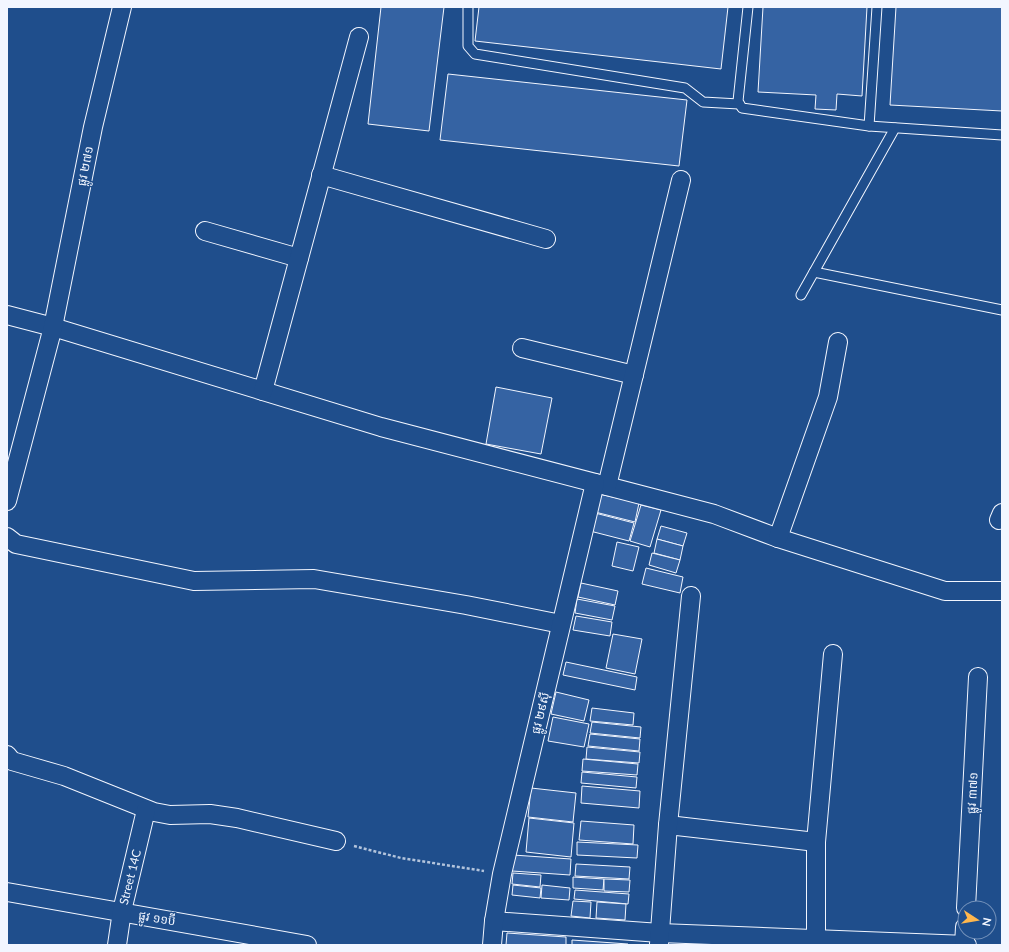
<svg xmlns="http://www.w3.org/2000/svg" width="1009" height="952" font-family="Lato,'Noto Sans Khmer',sans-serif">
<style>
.building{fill:#3563a3;stroke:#f2f6ff}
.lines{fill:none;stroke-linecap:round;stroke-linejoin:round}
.service-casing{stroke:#f2f6ff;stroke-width:11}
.minor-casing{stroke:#f2f6ff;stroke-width:20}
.path{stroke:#b3c4dc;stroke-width:2.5;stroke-dasharray:3 2;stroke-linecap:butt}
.service{stroke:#1f4e8c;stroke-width:9}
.minor{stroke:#1f4e8c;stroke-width:18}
.labels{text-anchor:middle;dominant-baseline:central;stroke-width:3;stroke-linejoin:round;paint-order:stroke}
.street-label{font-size:12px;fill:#f2f6ff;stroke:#1f4e8c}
</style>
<rect width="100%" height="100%" fill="#1f4e8c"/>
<g class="building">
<polygon points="381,7 444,7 429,131 368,124"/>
<polygon points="479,7 728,7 721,69 475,41"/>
<polygon points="763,7 867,7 862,96 837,94 836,110 815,109 816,95 758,92"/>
<polygon points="896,7 1002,7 1002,111 890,105"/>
<polygon points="448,74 687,100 679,166 440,140"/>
<polygon points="496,387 552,398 541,454 486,444"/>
<polygon points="599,494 639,503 635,522 595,512"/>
<polygon points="641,505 661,510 650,547 630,541"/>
<polygon points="595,513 634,523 629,541 590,531"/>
<polygon points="661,526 687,533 683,546 657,539"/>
<polygon points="657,539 683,546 680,560 654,553"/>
<polygon points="617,542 639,547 633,571 612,566"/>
<polygon points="652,553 680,560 676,573 649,565"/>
<polygon points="646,568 683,577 680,593 642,584"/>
<polygon points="581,583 618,591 615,605 578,597"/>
<polygon points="577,599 615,606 612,620 575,613"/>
<polygon points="576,616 612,622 610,636 573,630"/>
<polygon points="613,634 642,639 635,674 606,668"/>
<polygon points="566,662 637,677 635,690 563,675"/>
<polygon points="556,692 589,700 584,721 551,714"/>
<polygon points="592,708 634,713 633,725 590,721"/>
<polygon points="553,717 589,724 584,747 548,741"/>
<polygon points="592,722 641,727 640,738 590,733"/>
<polygon points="590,734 640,739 639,751 588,746"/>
<polygon points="587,747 640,752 639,763 586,759"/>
<polygon points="583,759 638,764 637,775 582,771"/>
<polygon points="582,772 637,777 636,788 581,783"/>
<polygon points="582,786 640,791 639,808 581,803"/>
<polygon points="531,788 576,793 573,822 528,817"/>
<polygon points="529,818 574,823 571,857 526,852"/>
<polygon points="581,821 634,825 633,844 579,840"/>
<polygon points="577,842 638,845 637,858 577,855"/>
<polygon points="513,855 571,859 570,875 512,871"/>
<polygon points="576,864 630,867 629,879 575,876"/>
<polygon points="513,873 541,875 540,887 512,884"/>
<polygon points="573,877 604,879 603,890 573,888"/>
<polygon points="604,879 630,880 629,892 604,891"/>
<polygon points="513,885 541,888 540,898 512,895"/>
<polygon points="542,885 570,888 569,900 541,898"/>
<polygon points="575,890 629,894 628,904 574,899"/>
<polygon points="573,901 591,902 590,918 571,916"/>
<polygon points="597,902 626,904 625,920 596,918"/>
<polygon points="507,933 566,937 566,945 506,945"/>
<polygon points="572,940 628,944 628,945 572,945"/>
</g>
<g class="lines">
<defs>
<g id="service">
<polyline points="468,7 468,46 475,54 685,88 703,102 739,104"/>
<polyline points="748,7 738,101 742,108 869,126 1002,135"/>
<polyline points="869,126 877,7"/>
<polyline points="814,272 1002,310"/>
<polyline points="801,295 895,128"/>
</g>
<g id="minor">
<polyline points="321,175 546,239"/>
<polyline points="205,231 299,258"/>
<polyline points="7,315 53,327 381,427 714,514 778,538 945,591 1002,591"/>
<polyline points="522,348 634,375"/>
<polyline points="263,391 359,37"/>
<polyline points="607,486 681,180"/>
<polyline points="7,501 53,327 93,127 122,7"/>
<polyline points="999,520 1002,513"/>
<polyline points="7,537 16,544 194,581 314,579 466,605 561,624"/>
<polyline points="778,538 828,397 838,342"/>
<polyline points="7,755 12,761 64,776 154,812 170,815 210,814 237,818 336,841"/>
<polyline points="668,825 816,842"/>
<polyline points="7,892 307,945"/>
<polyline points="966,908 978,677"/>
<polyline points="494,921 660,933 967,945"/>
<polyline points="659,944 668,825 691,596"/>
<polyline points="117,945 122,911 146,810"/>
<polyline points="492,945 494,921 502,874 595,483"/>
<polyline points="816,945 816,842 833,654"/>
<polyline points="964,945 965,927"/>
</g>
</defs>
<use href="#service" class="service-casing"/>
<use href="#minor" class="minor-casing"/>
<polyline class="path" points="354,846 401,858 484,871"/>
<use href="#service" class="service"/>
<use href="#minor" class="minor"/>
</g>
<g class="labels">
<g class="street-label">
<text transform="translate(85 166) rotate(-79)">ផ្លូវ ២៧១</text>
<text transform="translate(540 713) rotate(-77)">ផ្លូវ ២៩ស៊ី</text>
<text transform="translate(972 793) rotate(-87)">ផ្លូវ ៣៧១</text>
<text transform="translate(130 877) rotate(-76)">Street 14C</text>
<text transform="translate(157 918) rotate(10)">ផ្លូវ ១១ប៊ី</text>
</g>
</g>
<rect width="1009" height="952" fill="none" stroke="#f2f6ff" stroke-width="16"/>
<g transform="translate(977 920) rotate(102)"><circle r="19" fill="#1f4e8c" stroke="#7391ba"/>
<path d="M0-3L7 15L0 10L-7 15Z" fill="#ffb74d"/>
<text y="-6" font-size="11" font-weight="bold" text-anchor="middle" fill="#f2f6ff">N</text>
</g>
</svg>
